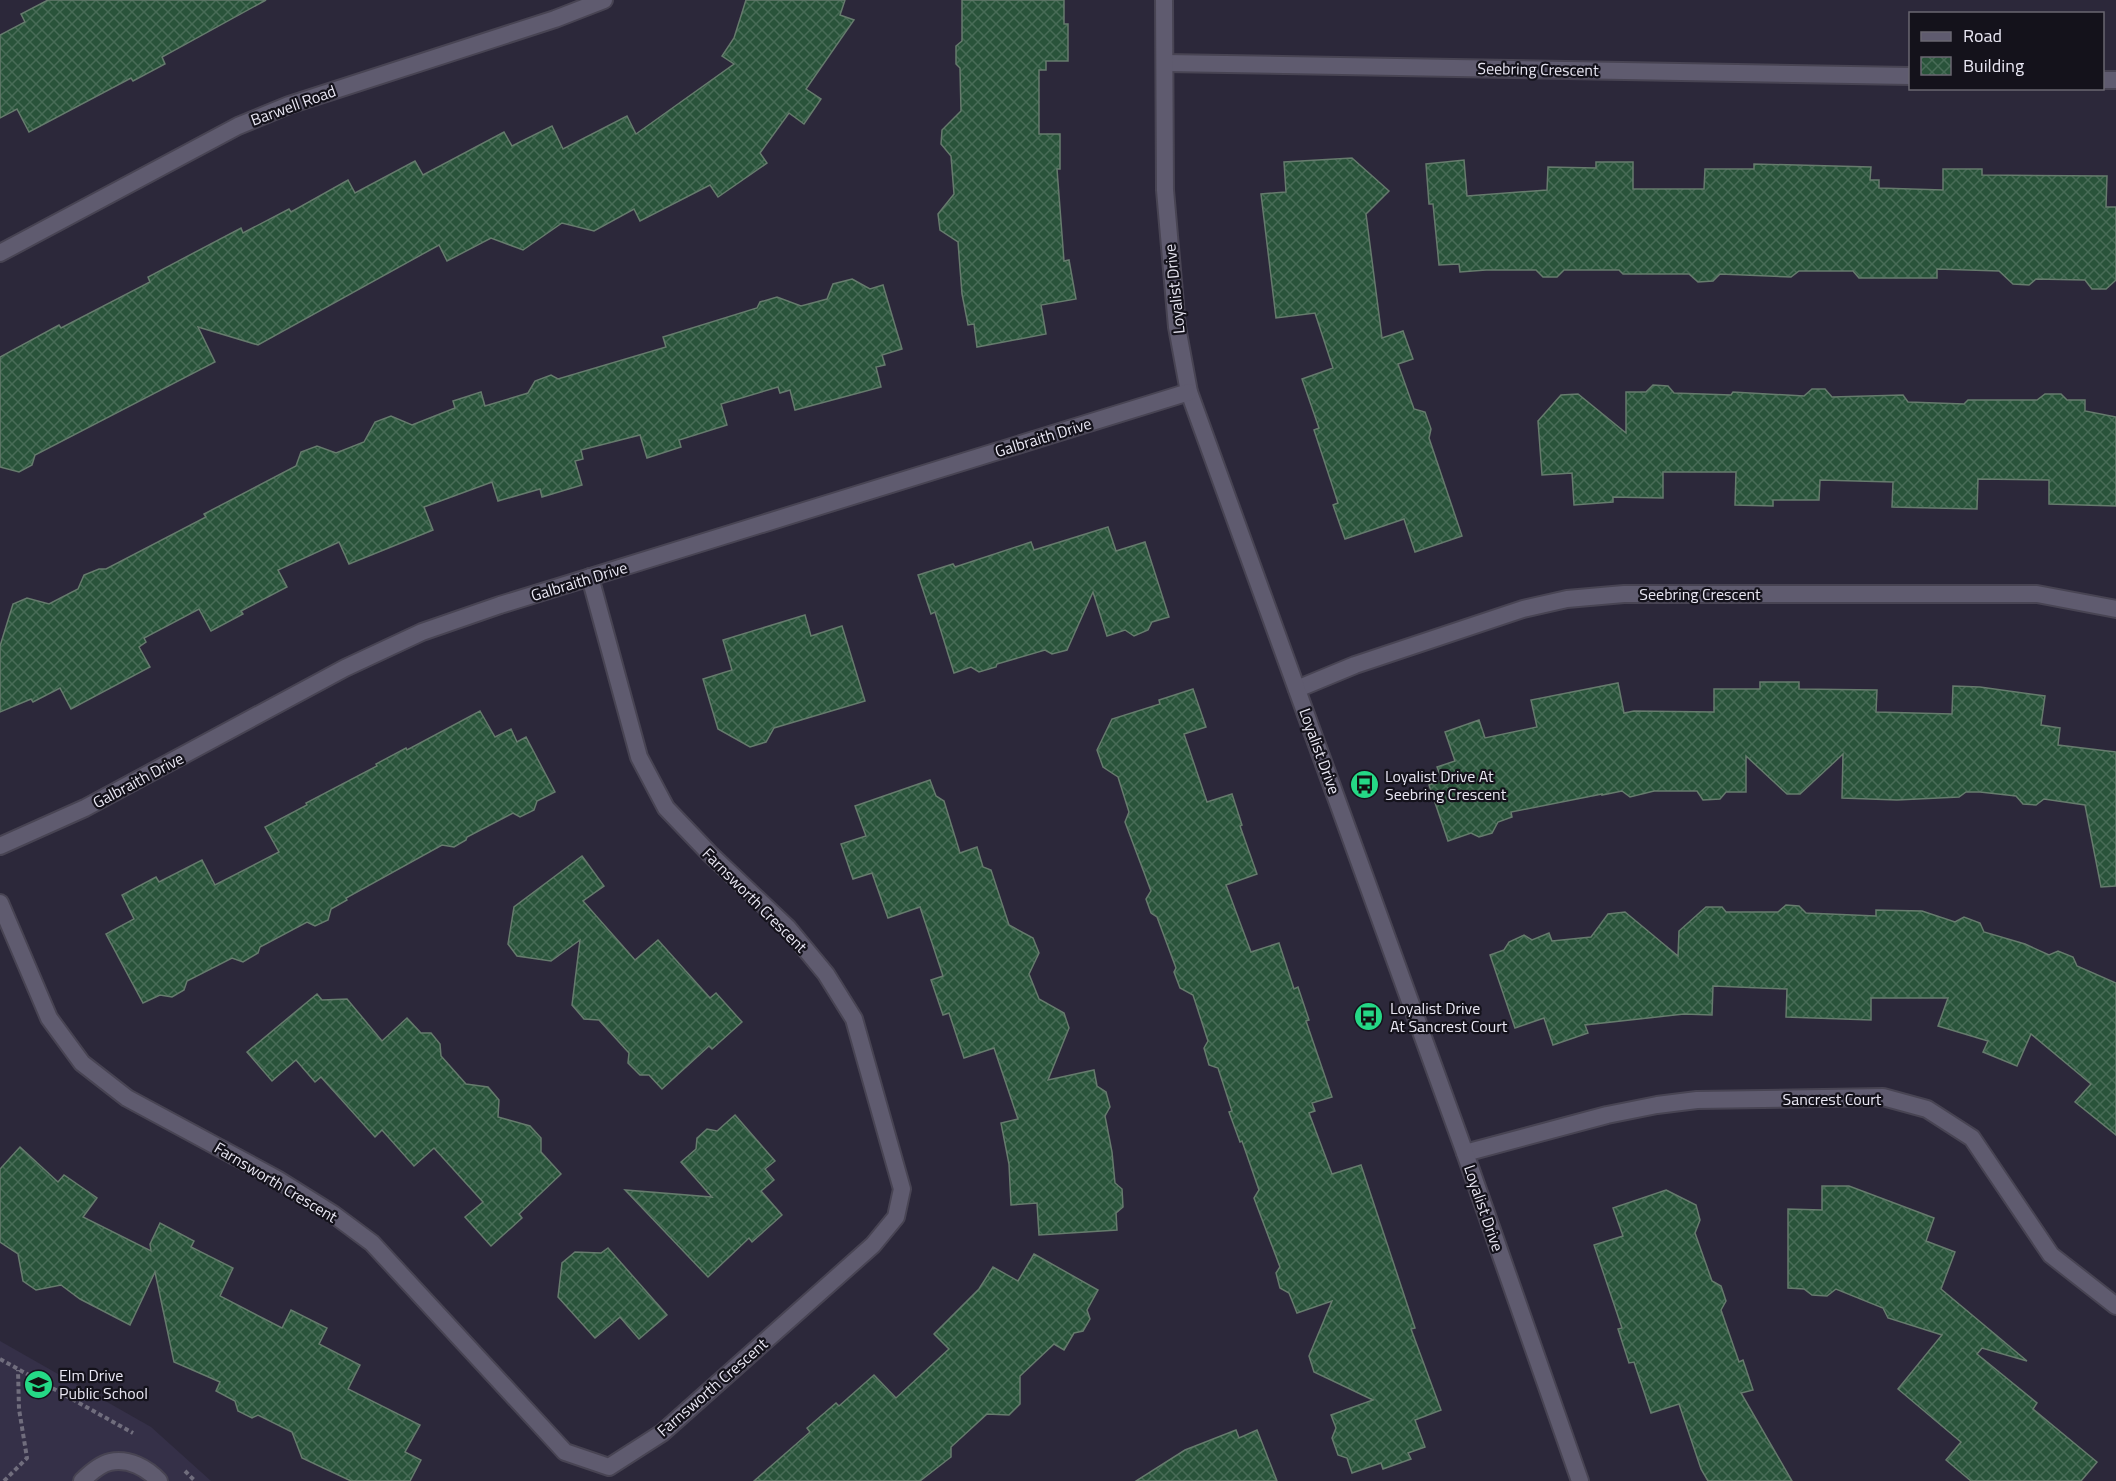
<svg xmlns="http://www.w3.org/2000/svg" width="2116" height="1481" font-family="'Titillium Web',sans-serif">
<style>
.built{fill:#353048}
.building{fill:url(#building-cross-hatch);stroke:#667b6d;stroke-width:1.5}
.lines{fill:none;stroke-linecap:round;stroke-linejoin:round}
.service-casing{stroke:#484453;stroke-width:20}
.minor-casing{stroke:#484453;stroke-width:20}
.tertiary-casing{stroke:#484453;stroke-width:20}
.path{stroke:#706d7d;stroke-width:4;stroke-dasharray:4.5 3;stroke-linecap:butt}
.service{stroke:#5f5b6f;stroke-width:16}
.minor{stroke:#5f5b6f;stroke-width:16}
.tertiary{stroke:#5f5b6f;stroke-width:16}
.labels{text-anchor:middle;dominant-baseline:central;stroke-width:4.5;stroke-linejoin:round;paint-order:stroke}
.street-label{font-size:16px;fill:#e9e7f3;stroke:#14121b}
.poi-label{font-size:16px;fill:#e9e7f3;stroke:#14121b;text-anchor:start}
</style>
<defs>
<pattern id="building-cross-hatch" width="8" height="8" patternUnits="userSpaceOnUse" patternTransform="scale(1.5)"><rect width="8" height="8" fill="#29533a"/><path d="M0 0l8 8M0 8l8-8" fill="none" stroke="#486c57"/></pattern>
</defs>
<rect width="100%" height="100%" fill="#2c283a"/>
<polygon class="built" points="0,1341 151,1427 211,1481 0,1481"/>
<g class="building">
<polygon points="48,0 266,0 162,57 165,64 133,81 131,78 29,132 17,109 0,118 0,35 25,22 21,14"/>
<polygon points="746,0 845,0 840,15 854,20 806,89 821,99 804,124 789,113 760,153 767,163 718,197 710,185 640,221 634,209 594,231 562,223 523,250 491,238 447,261 439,245 258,345 198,327 215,362 35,455 32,465 19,472 0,467 0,357 59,325 61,328 150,282 148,277 241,228 243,233 289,209 291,212 348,180 355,193 415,161 423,175 504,132 512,146 552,126 563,149 627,116 636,134 734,64 722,56 734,38"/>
<polygon points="962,0 1064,0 1064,24 1068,24 1068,61 1046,61 1046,70 1039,70 1039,134 1060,134 1060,169 1057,169 1064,261 1069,260 1076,299 1041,305 1046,334 977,347 974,324 968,325 962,294 958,242 940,230 938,214 954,194 951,156 941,144 942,130 961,111 960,68 956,64 956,46 962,41"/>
<polygon points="1352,158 1389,191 1366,214 1382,338 1403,331 1413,359 1398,364 1414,409 1425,412 1431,429 1429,438 1462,536 1415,552 1404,519 1345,539 1333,505 1338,503 1314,430 1319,428 1302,379 1333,368 1315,313 1276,318 1261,194 1286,192 1284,162"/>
<polygon points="1464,160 1467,196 1547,190 1548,167 1596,168 1596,162 1633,162 1633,189 1704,189 1705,169 1754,169 1754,164 1871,167 1870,180 1879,180 1879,188 1943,190 1943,169 1982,169 1982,175 2107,176 2106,207 2116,207 2116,280 2106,289 2092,289 2085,280 2036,279 2029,285 2013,284 1999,271 1937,269 1937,278 1859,278 1853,271 1799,271 1791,277 1720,274 1713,281 1698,282 1689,274 1623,274 1619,270 1564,270 1557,277 1543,277 1536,270 1486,270 1460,272 1459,264 1439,265 1433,204 1429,204 1426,164"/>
<polygon points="852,279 870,289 883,285 902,349 882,355 885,365 876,367 881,387 795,410 790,390 780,393 778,387 721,404 727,425 679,440 681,447 647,458 640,435 581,450 583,459 575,461 582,485 542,497 540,489 498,501 492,482 424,507 433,530 349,564 339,542 278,570 287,587 241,611 243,614 211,631 199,609 144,638 146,642 139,647 150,667 71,709 60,688 33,702 31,699 0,712 0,646 13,604 27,598 49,604 78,589 84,575 99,569 106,569 206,517 204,514 296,466 301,452 317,446 336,453 364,442 375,422 391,416 412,425 455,408 453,401 481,392 485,406 528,393 535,381 551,375 558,379 666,347 663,337 757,308 760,302 777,297 801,306 827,299 833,284"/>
<polygon points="1653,385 1668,386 1674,393 1731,395 1733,392 1804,396 1812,389 1825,389 1832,397 1903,395 1908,402 1964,404 1968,400 2037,400 2045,394 2061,394 2067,400 2085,400 2085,411 2116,417 2116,506 2049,504 2049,480 1978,479 1977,509 1892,507 1893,482 1820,480 1819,500 1773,500 1773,506 1735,505 1736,472 1663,472 1663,498 1613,497 1613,502 1574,505 1572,473 1542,475 1538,421 1561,395 1578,394 1626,433 1626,392 1646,392"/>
<polygon points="1108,527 1116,551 1145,542 1169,617 1152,622 1148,630 1134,636 1125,630 1107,636 1093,592 1067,650 1052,654 1045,650 997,664 996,667 979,672 971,667 954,673 935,612 931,614 918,575 953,564 955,567 1031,542 1034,550"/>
<polygon points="805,615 811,636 842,626 865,701 774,728 766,742 750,747 718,729 703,679 732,670 723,640"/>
<polygon points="1760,682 1799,682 1799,689 1877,690 1876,712 1952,714 1953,686 1980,687 2045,696 2041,725 2060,728 2058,745 2116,752 2116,886 2101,887 2085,805 2044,799 2036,805 2023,804 2016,796 1980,792 1966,792 1959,797 1897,800 1842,798 1843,754 1800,794 1787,794 1746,756 1746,792 1726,792 1720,799 1703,800 1697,791 1654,791 1630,797 1622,791 1602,795 1602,794 1511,812 1512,817 1498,822 1492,833 1479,837 1471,833 1448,841 1429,785 1442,780 1437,767 1455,761 1445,732 1479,720 1485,738 1537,727 1531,700 1618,683 1624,713 1634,711 1714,712 1714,689 1760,689"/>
<polygon points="1193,689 1206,727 1184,734 1207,802 1232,794 1242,825 1240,826 1257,874 1226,885 1251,952 1279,943 1294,989 1298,987 1309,1020 1306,1021 1332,1097 1312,1103 1315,1111 1309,1113 1332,1174 1361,1165 1415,1328 1411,1329 1441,1410 1415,1420 1425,1447 1408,1453 1411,1459 1383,1469 1381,1463 1352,1473 1347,1458 1338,1455 1332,1438 1336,1428 1331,1415 1373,1400 1314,1372 1309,1356 1332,1301 1297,1313 1289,1293 1280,1288 1276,1273 1280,1267 1254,1198 1259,1190 1242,1141 1240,1142 1229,1112 1232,1111 1218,1068 1209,1065 1204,1048 1208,1041 1193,995 1180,988 1174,972 1176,968 1157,917 1151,913 1146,899 1151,891 1125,822 1129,812 1118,777 1103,767 1097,750 1112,719 1160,704 1159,700"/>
<polygon points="480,711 495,737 511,729 517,742 526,737 555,792 537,801 534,810 520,817 513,813 467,837 466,840 454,847 442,845 346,898 347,900 331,909 328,920 315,926 307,922 260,947 258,953 243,962 232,958 187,981 184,990 172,997 160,995 143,1003 106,934 134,919 122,895 156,877 159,882 202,860 215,885 279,852 265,827 307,805 306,803 377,766 376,764 406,748 407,750"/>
<polygon points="930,780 936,796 944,801 960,853 977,847 983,867 991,870 1009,925 1033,938 1039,953 1029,974 1039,999 1064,1013 1069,1028 1048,1080 1094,1070 1097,1086 1106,1092 1110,1107 1105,1116 1112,1152 1115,1183 1122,1189 1123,1207 1116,1213 1117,1230 1039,1235 1037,1203 1011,1205 1009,1164 1001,1123 1018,1119 994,1048 964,1058 949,1013 943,1015 931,980 943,976 920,907 888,918 872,873 853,879 841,844 866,836 855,806"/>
<polygon points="582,856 604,886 583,901 635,960 658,940 710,998 716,993 742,1022 712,1049 709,1046 662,1089 649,1075 640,1075 628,1063 629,1053 599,1020 584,1019 572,1005 580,940 551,961 517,956 508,944 514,907"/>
<polygon points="1786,905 1799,906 1806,913 1876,916 1876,910 1922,911 1955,922 1964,917 1980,923 1984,932 2025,944 2049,955 2058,951 2073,957 2077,966 2116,983 2116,1135 2075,1102 2091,1084 2031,1034 2017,1066 1983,1052 1988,1041 1938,1026 1948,998 1871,998 1871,1020 1786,1017 1787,989 1713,986 1712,1015 1684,1014 1585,1025 1588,1033 1553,1045 1544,1018 1515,1028 1490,955 1504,950 1509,942 1524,935 1532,940 1549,933 1552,941 1591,937 1608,914 1625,912 1678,956 1679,931 1706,907 1722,907 1726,912 1778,912"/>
<polygon points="317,994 322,1000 347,999 382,1041 407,1018 421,1033 431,1033 440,1044 441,1056 466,1084 488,1087 499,1100 498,1117 530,1126 541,1138 541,1152 561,1174 519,1214 522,1218 491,1246 465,1217 483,1202 434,1148 414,1166 382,1130 375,1137 321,1077 315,1082 296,1060 272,1081 247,1052"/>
<polygon points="735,1115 775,1161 765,1169 774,1180 761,1191 782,1215 752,1242 749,1238 708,1277 625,1190 712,1197 681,1162 696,1149 697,1138 707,1129 717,1131"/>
<polygon points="20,1147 58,1182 64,1175 97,1198 83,1217 151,1251 150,1244 160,1223 194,1241 191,1247 233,1268 220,1296 282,1328 291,1310 327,1328 319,1344 360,1365 348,1389 420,1425 405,1452 421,1460 410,1481 351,1481 302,1458 292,1432 258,1415 252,1418 238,1411 235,1401 216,1391 220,1382 174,1362 155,1272 130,1325 80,1299 61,1285 36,1290 23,1281 18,1254 0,1242 0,1169"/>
<polygon points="1822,1186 1849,1186 1934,1218 1926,1241 1955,1252 1941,1289 2027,1361 1982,1348 1977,1354 2037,1403 2033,1409 2097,1462 2081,1481 1971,1481 1946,1460 1961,1442 1898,1389 1942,1335 1888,1318 1883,1308 1836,1289 1827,1296 1812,1295 1804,1289 1788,1288 1788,1209 1822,1210"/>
<polygon points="1666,1190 1696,1205 1700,1220 1695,1233 1712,1281 1721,1286 1726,1301 1721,1310 1739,1362 1743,1360 1753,1390 1741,1393 1792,1481 1708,1481 1701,1469 1679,1404 1651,1413 1634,1362 1629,1363 1618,1329 1622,1328 1594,1245 1623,1236 1613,1208"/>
<polygon points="608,1248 667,1315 639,1339 620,1317 595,1338 558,1297 562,1263 575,1252 601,1253"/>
<polygon points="1034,1254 1098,1290 1087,1310 1090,1319 1083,1331 1074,1333 1064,1350 1054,1344 1020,1376 1020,1404 1009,1415 987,1414 951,1447 951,1457 920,1481 754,1481 810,1432 807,1428 836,1403 839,1406 874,1375 896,1398 949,1349 934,1334 979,1289 993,1267 1018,1281"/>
<polygon points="1236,1430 1239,1438 1257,1430 1277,1481 1136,1481 1185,1450"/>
</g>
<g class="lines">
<defs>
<path id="service" d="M82 1481C89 1474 101 1464 110 1462 129 1458 147 1468 159 1481"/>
<g id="minor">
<polyline points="1165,63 1910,76"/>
<polyline points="2102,80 2116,80"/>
<polyline points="0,253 238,126 289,105 555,19 604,0"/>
<polyline points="1297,689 1355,665 1523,609 1567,599 1624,594 2037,594 2116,609"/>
<polyline points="0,903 49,1018 82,1063 127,1098 277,1179 333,1214 372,1243 565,1452 609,1467 662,1433 873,1245 896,1217 902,1189 854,1019 826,974 788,928 710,854 666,808 639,757 590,577"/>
<polyline points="1465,1153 1607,1115 1657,1105 1697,1100 1883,1097 1927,1109 1972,1138 2051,1255 2116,1306"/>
</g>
<g id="tertiary">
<polyline points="1164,0 1165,190 1177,327 1189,392 1465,1153 1580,1481"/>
<polyline points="0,846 85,808 345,668 422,632 500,605 1189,392"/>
</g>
</defs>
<use href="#service" class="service-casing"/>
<use href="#minor" class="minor-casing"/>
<use href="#tertiary" class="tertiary-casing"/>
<g class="path">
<polyline points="0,1359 133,1433"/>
<polyline points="185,1471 195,1481"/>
<polyline points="4,1481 27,1458 19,1409 18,1370"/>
</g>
<use href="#service" class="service"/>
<use href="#minor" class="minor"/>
<use href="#tertiary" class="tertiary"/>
</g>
<defs>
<symbol id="bus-disc" viewBox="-11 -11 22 22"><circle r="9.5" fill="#25d886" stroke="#14121b"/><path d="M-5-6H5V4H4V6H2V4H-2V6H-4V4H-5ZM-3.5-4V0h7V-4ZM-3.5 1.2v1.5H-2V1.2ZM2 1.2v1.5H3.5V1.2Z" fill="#111"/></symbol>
<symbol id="school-disc" viewBox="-11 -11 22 22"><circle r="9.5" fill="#25d886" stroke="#14121b"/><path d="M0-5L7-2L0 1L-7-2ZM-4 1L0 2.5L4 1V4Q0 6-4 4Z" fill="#111"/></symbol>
</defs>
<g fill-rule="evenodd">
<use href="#bus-disc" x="1348" y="768" width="33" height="33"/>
<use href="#bus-disc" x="1352" y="1000" width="33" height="33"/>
<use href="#school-disc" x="22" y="1368" width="33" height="33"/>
</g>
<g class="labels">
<g class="street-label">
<text transform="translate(1538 69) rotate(1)">Seebring Crescent</text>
<text transform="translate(293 105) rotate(-20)">Barwell Road</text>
<text transform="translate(1174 289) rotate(-96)">Loyalist Drive</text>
<text transform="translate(1043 437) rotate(-17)">Galbraith Drive</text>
<text transform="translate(579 581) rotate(-17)">Galbraith Drive</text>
<text x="1700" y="594">Seebring Crescent</text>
<text transform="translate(1320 751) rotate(70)">Loyalist Drive</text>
<text transform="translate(138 780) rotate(-28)">Galbraith Drive</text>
<text transform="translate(755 900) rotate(45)">Farnsworth Crescent</text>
<text x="1832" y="1099">Sancrest Court</text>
<text transform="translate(276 1182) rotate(31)">Farnsworth Crescent</text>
<text transform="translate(1484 1208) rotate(71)">Loyalist Drive</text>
<text transform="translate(712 1387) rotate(-41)">Farnsworth Crescent</text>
</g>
<g class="poi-label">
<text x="1385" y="776">Loyalist Drive At<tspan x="1385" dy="18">Seebring Crescent</tspan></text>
<text x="1390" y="1008">Loyalist Drive<tspan x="1390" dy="18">At Sancrest Court</tspan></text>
<text x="59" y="1375">Elm Drive<tspan x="59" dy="18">Public School</tspan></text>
</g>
</g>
<rect x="1909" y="12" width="195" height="78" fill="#14121b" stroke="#696771" stroke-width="1.5"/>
<rect x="1921" y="32" width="30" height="9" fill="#5f5b6f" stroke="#696771" stroke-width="1.5"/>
<text x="1963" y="42" font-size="18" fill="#e9e7f3">Road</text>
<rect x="1921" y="57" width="30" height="18" fill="url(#building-cross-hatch)" stroke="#696771" stroke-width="1.5"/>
<text x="1963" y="72" font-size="18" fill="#e9e7f3">Building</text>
</svg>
